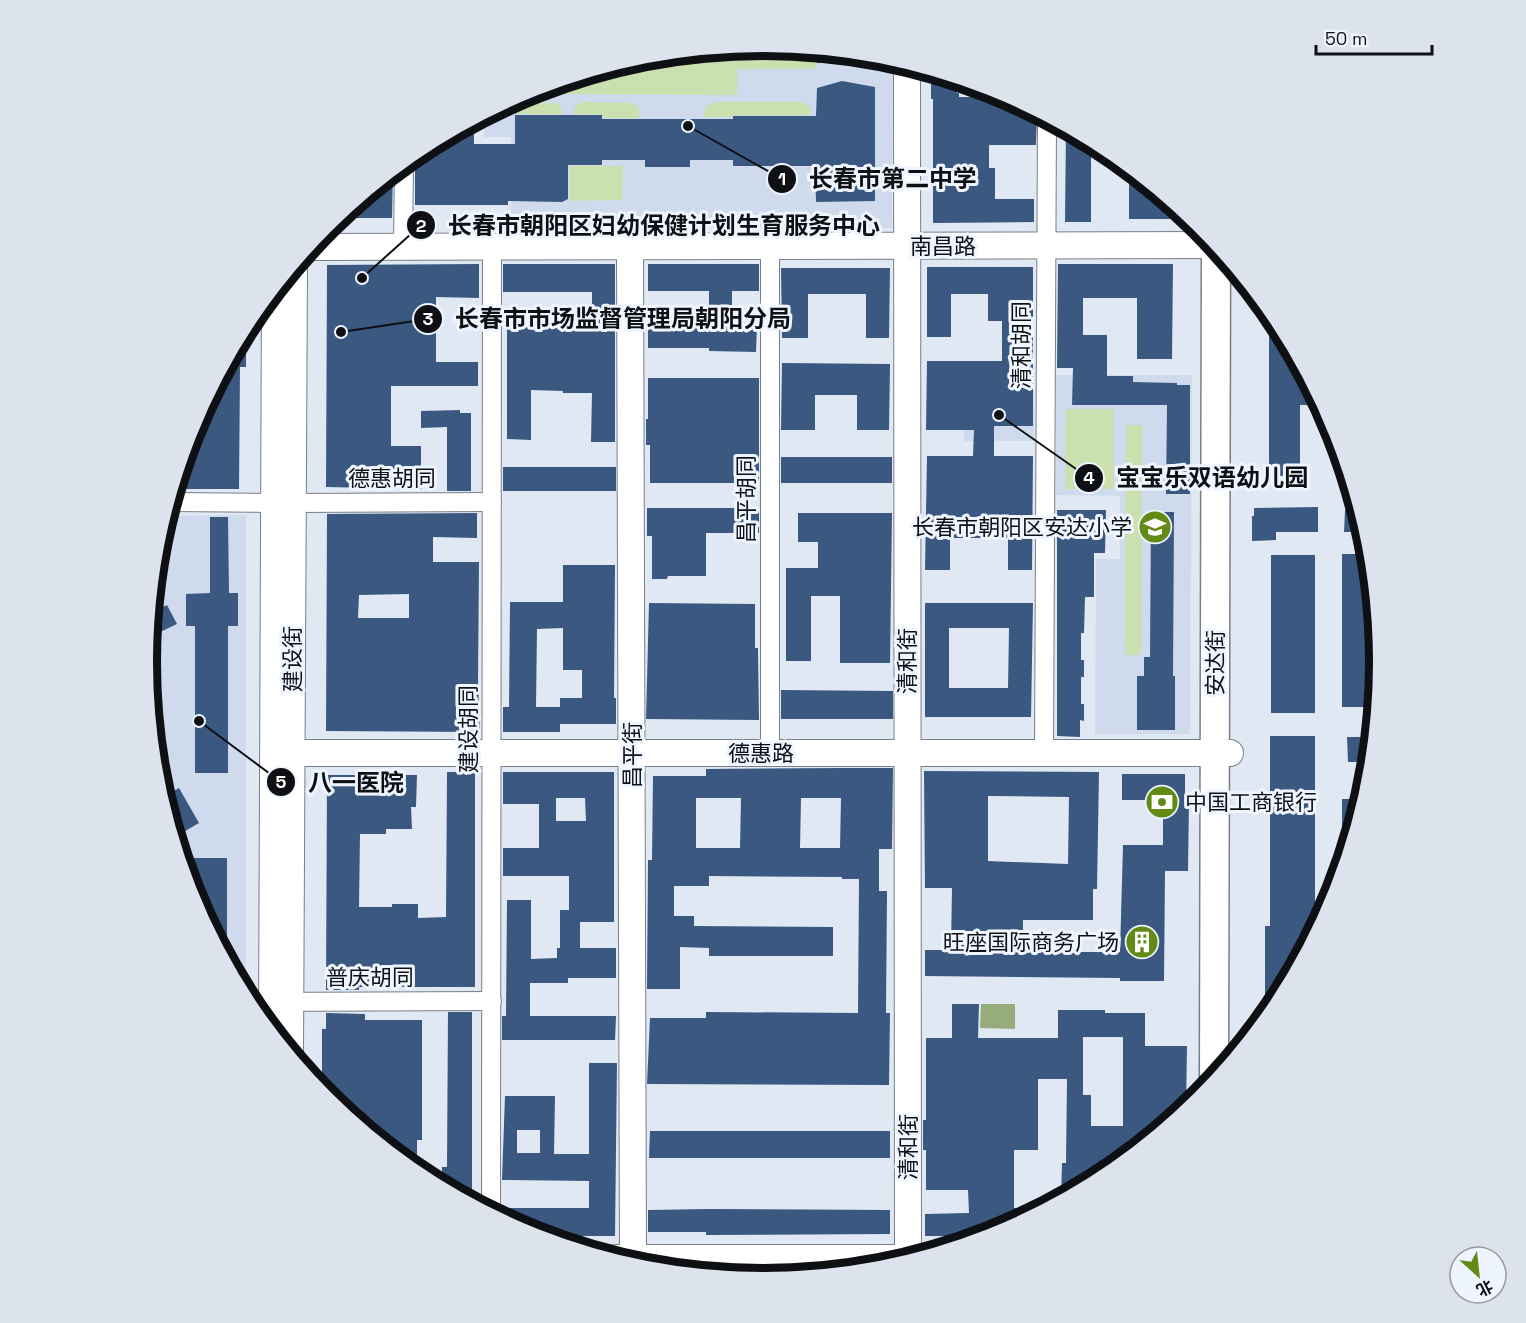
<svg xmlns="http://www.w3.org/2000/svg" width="1526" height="1323" font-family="'Space Grotesk','Noto Sans SC',sans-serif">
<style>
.built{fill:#cfdbed}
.green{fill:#cae0af}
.forest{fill:#96ad7b}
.building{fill:#3b5880;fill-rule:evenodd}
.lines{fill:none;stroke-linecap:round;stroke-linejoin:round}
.street-casing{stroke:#777f89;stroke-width:20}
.secondary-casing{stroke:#777f89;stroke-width:28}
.primary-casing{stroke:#777f89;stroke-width:31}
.street{stroke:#fff;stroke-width:18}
.secondary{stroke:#fff;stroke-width:26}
.primary{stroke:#fff;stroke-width:28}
.labels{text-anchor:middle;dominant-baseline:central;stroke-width:6;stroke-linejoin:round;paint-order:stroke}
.street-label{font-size:22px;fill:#0e1014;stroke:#eff5ff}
.poi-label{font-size:22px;fill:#0e1014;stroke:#eff5ff;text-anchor:end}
.rim{fill:none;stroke:#0e1014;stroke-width:8}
.leader{fill:none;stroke:#0e1014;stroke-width:2}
.callout-dot{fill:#0e1014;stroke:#eff5ff;stroke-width:2}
.mark-label{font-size:18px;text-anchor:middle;font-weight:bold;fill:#fff}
.callout-label{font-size:24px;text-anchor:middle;font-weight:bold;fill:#0e1014;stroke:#eff5ff;stroke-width:6;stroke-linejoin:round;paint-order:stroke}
</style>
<rect width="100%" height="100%" fill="#e0e8f4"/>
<g class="built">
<polygon points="763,45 884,57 893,60 892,228 511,227 511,137 484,137 484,115 527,92 643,57"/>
<polygon points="1056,375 1192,375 1190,734 1095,734 1096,559 1120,559 1120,496 1056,495"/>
<rect x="964" y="390" width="70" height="51"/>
<polygon points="246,515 246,987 241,987 193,897 158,781 147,661 158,541 166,516"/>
</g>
<g class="green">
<polygon points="763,45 816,50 816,69 737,69 737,95 523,94 643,57"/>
<polygon points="518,102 556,103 561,107 562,114 518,114"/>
<polygon points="582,102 634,103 639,108 639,118 603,118 603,115 574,114 575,106"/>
<polygon points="716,102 802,102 810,108 811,115 732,115 732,117 703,117 707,106"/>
<polygon points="570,166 623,166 622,200 570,201"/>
<polygon points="1066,409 1114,409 1114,489 1065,489"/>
<polygon points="1126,425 1142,425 1141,655 1125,655"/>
</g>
<polygon class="forest" points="981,1004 1015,1004 1015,1029 980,1028"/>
<g class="building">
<polygon points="817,50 858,54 858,63 817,63"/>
<polygon points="931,71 957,79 957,93 959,93 959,97 1009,97 1037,112 1036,145 989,145 989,168 995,168 995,199 1034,199 1034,222 933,223 933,99 931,99"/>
<polygon points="842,81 875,87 875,201 816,202 815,166 733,166 733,160 690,160 690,167 645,167 645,160 602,160 602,165 568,165 568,199 562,202 508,201 508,205 415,205 415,163 412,156 420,150 442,149 442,137 474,120 474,144 515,144 515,115 602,115 602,119 733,119 733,116 816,116 817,88"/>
<polygon points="1066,128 1091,141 1091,222 1065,222"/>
<polygon points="1129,168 1172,204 1172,219 1129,219"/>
<polygon points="393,172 392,218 337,218 345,211"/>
<polygon points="479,264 479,298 436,297 436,362 478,362 478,386 391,386 391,446 421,446 421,489 326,487 327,265"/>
<polygon points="503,264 615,264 615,442 591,442 592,393 563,393 563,391 531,390 531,440 507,439 507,327 592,327 592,292 503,292"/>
<polygon points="648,264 759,264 759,291 732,291 732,325 757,325 756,352 709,351 709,348 648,348 648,320 709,320 709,291 648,291"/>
<polygon points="1058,264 1173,264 1172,359 1137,359 1137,298 1083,298 1083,335 1107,335 1107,376 1133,376 1133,382 1177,383 1177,385 1190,385 1190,494 1166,494 1167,405 1072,405 1073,368 1057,368"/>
<polygon points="927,267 1033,267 1033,426 994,426 994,456 1033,456 1032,570 1008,570 1008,538 950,538 950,570 925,570 927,456 973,456 974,430 926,430 927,361 1002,361 1002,321 988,321 988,294 951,294 951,337 927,337"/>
<polygon points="781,268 890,268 889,338 866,338 866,294 808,294 808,338 782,338"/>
<polygon points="1269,311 1276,319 1306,376 1306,387 1312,386 1314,391 1314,405 1300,405 1300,476 1269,476"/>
<polygon points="246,326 246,367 240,367 239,489 174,489 194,425"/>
<polygon points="782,363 890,364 889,430 857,430 857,395 815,395 815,430 781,430"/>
<polygon points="648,378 759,378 759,483 650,483 650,445 646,445 646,419 648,419"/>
<polygon points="460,410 460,413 471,413 471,491 447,491 447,427 421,428 421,411"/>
<rect x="781" y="457" width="111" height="26"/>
<rect x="503" y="467" width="113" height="24"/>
<polygon points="1318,507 1318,532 1276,532 1276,540 1252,541 1252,516 1254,516 1254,508"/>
<polygon points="647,508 759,508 759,533 706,533 706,576 668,576 667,579 652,579 652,536 647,536"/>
<polygon points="1057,510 1106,510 1105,553 1094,553 1094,597 1085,597 1084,633 1081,633 1081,660 1084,660 1084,677 1081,677 1081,704 1084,704 1084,721 1080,720 1080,737 1057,736"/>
<polygon points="1345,510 1358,511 1365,532 1344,532"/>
<polygon points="1151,512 1174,512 1173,676 1175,676 1175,730 1137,730 1137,676 1144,676 1144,657 1150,657"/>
<path d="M477 513V538L433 537V562H479L478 683 480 732 326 731 327 514ZM409 594V618H358L359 595Z"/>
<polygon points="798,513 892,513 890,663 840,663 840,596 811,596 811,661 786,661 786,568 818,568 818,542 798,542"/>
<polygon points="210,517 228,517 229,593 238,593 238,626 228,626 228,773 195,773 195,626 186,626 186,594 210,593"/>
<polygon points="1342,554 1368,554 1368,684 1377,684 1375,707 1342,707"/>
<rect x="1271" y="555" width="44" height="158"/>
<path d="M563 565H615L614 698H616V724H560V732H503V707H509L510 602H563ZM563 628V670H582V698H560V707H536L537 629Z"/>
<polygon points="649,603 755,604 755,648 758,648 759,720 646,719"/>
<path d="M925 603H1033L1031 717H925ZM949 628H1009L1008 688H949Z"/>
<polygon points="167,605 177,624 158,633 151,618 151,613"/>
<polygon points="781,690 893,691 893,719 781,719"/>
<polygon points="1270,736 1315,736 1315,931 1275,1004 1265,1017 1265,926 1270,926"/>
<polygon points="1347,737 1372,737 1370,762 1348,762"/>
<path d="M842 768H893L892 849H879V891H887L886 1013H890L889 1085 647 1084 650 1018H706V1012L858 1013 859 879H842V877L709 876V886H674V916H694V926L833 927V956H709V948L680 947V989H647L648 860H652L653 776H706V769ZM696 798H741L740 848H696ZM801 798H841L840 848H800Z"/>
<path d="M924 771 1099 772 1097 889H1093V920H1023V952H1120L1123 845H1163V800H1122V774H1185V800H1189L1188 871H1165L1164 981H1120V978L925 976V950H951L952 888H925ZM988 796 1069 797 1068 864 988 861Z"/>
<polygon points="447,772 475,772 475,987 359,987 359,990 326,990 327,775 417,775 416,807 411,807 412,829 386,829 386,834 360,834 359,907 392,907 392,904 418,904 418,918 446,917"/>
<path d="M503 772H614V922H580V948H616V978H568V983H530V1016H616L615 1040H502V1016H506L507 900H531V959L557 958V948H560V910H569V876H503V848H539V804H503ZM556 798H585L586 821H556Z"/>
<polygon points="179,788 199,823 175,837 163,797"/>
<polygon points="1342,799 1362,799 1345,858 1342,857"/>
<polygon points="193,858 227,858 227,960 193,897 189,884 193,882"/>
<path d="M952 1004H979L978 1038H1058V1010H1105V1013H1145V1046H1187L1186 1108 1105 1174 1061 1198 1062 1163H1066L1067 1079H1038V1150H1014V1208H1042L999 1231 981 1236H925V1214L969 1213 968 1190H926V1150H923V1120H926V1038H952ZM1083 1037H1123V1126H1091V1095H1083Z"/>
<polygon points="448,1012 472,1012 472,1202 442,1185 442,1167 447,1167"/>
<polygon points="326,1013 365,1014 365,1020 422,1020 422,1140 417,1140 417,1171 322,1091 322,1029 326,1029"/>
<path d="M589 1063H617L615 1236H543L527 1231 501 1217 502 1208H589V1181L502 1180 505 1096H555L554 1154H589ZM517 1130H540V1153H517Z"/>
<polygon points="650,1131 890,1131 890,1158 649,1158"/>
<polygon points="707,1209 890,1210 890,1234 706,1235 706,1232 648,1232 648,1210"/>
</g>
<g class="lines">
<defs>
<g id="street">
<polyline points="403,246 404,163"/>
<polyline points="170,502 274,503"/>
<polyline points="293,503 492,502"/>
<polyline points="770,753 770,246"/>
<polyline points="1044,753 1047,118"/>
<polyline points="249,1002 492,1001"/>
<polyline points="491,1212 492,246"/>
</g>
<g id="secondary">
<polyline points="907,64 908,1259"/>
<polyline points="630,246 633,1263"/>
<polyline points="310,247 1215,245"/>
<polyline points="292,753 1230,753"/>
<polyline points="272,1030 275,289"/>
<polyline points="290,1052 294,266"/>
<polyline points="616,1258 909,1258"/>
</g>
<polyline id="primary" points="1214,1079 1216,247"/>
</defs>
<use href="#street" class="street-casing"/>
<use href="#secondary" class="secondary-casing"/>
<use href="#primary" class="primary-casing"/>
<use href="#street" class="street"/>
<use href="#secondary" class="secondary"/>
<use href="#primary" class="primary"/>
</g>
<defs>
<symbol id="school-disc" viewBox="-11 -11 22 22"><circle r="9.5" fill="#628a15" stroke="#eff5ff"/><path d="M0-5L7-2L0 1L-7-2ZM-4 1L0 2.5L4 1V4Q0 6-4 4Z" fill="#fff"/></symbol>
<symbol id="bank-disc" viewBox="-11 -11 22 22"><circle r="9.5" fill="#628a15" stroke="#eff5ff"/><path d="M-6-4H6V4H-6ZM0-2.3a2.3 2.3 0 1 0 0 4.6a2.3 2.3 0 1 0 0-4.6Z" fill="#fff"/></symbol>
<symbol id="building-disc" viewBox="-11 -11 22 22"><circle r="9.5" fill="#628a15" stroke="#eff5ff"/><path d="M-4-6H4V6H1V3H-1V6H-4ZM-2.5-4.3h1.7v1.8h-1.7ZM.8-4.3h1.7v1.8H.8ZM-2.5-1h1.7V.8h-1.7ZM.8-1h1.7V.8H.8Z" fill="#fff"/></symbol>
</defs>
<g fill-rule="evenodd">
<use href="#school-disc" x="1136" y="508" width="38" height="38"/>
<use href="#bank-disc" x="1143" y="783" width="38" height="38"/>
<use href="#building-disc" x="1123" y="923" width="38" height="38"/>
</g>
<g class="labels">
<g class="street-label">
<text x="943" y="246">南昌路</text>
<text transform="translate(1021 345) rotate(-90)">清和胡同</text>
<text x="392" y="478">德惠胡同</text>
<text transform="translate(746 499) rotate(-90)">昌平胡同</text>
<text transform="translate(292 659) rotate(-90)">建设街</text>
<text transform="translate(907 661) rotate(-90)">清和街</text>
<text transform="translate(1215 663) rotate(-90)">安达街</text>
<text transform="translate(468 729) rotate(-90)">建设胡同</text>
<text x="761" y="753">德惠路</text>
<text transform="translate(632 755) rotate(-90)">昌平街</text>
<text x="370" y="977">普庆胡同</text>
<text transform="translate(908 1147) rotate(-90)">清和街</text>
</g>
<g class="poi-label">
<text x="1132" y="527">长春市朝阳区安达小学</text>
<text x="1185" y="802" text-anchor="start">中国工商银行</text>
<text x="1119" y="942">旺座国际商务广场</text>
</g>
</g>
<path d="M0 0H1526V1323H0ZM157 662a606 606 0 1 1 1212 0a606 606 0 1 1-1212 0Z" fill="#dde3ec" fill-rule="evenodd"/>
<path class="rim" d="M157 662a606 606 0 1 1 1212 0a606 606 0 1 1-1212 0Z"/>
<path class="leader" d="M688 126L782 179M362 278L421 225M341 332L428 319M999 415L1089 478M199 721L281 782"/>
<g class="callout-dot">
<circle cx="688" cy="126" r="6"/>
<circle cx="362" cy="278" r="6"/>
<circle cx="341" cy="332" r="6"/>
<circle cx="999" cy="415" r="6"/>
<circle cx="199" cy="721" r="6"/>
<circle cx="782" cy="179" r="15"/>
<circle cx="421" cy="225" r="15"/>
<circle cx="428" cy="319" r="15"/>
<circle cx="1089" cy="478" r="15"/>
<circle cx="281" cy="782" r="15"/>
</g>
<g class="mark-label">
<text x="782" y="185">1</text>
<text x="421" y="232">2</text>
<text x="428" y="325">3</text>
<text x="1089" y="484">4</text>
<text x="281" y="788">5</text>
</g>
<g class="callout-label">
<text x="893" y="187">长春市第二中学</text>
<text x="664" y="234">长春市朝阳区妇幼保健计划生育服务中心</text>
<text x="623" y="327">长春市市场监督管理局朝阳分局</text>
<text x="1212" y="486">宝宝乐双语幼儿园</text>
<text x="356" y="791">八一医院</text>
</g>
<g transform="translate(1478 1275) rotate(153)"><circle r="28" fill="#eff5ff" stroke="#9599a1" stroke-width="1.5"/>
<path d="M0-4.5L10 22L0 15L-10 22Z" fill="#628a15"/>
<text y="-9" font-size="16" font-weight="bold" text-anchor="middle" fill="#0e1014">北</text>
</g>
<path d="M1316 45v9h116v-9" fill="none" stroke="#0e1014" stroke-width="3"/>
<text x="1325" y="45" font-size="18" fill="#0e1014" stroke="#eff5ff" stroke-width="4.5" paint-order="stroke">50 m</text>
</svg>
